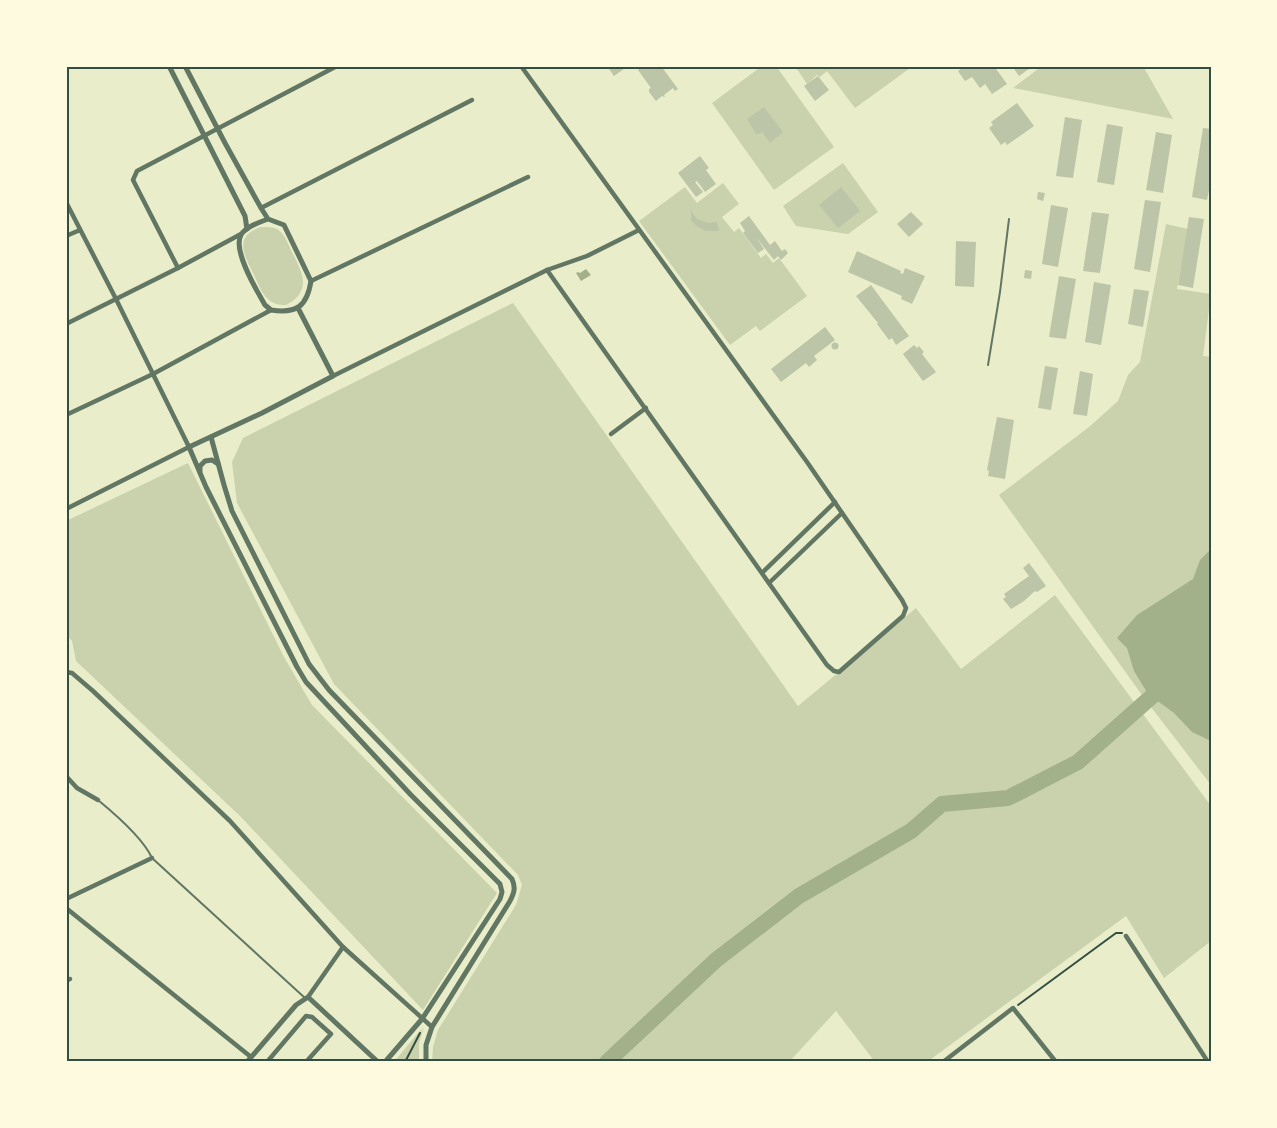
<svg xmlns="http://www.w3.org/2000/svg" width="1277" height="1128" font-family="Helvetica,sans-serif">
<style>
.green{fill:#cad2ad}
.water{fill:#a3b18a}
.lines{fill:none;stroke-linecap:round;stroke-linejoin:round}
.river{stroke:#a3b18a;stroke-width:16}
.building{fill:#bcc5a7}
.path{stroke:#344e41;stroke-width:2}
.service{stroke:#617663;stroke-width:2}
.minor{stroke:#617663;stroke-width:4.5}
.tertiary{stroke:#617663;stroke-width:5}
.neatline{fill:none;stroke:#344e41;stroke-width:2}
</style>
<rect width="100%" height="100%" fill="#e9edc9"/>
<g class="green">
<polygon points="762,66 776,66 834,147 774,190 712,103"/>
<polygon points="795,66 913,66 855,108 827,71 820,77 817,75 807,84"/>
<polygon points="1042,66 1143,66 1173,119 1013,88"/>
<polygon points="843,163 878,212 848,234 796,226 783,206"/>
<polygon points="723,183 739,204 722,217 734,232 739,228 761,258 766,254 773,263 779,258 807,296 760,331 756,326 730,345 639,221 685,187 697,203"/>
<polygon points="1166,224 1188,229 1177,289 1211,294 1203,356 1211,357 1211,785 1144,698 999,495 1089,427 1118,401 1128,375 1140,362"/>
<path d="M261 227C267 227 272 227 277 229 285 234 288 244 292 252 302 272 313 291 286 305 279 305 273 304 268 299 261 293 258 283 254 275 244 255 233 236 261 227Z"/>
<polygon points="513,303 798,706 916,608 961,669 1055,595 1211,806 1211,941 1164,978 1126,916 927,1062 875,1062 836,1011 789,1062 432,1062 433,1047 438,1030 516,905 522,885 518,875 334,684 237,503 232,462 243,438"/>
<polygon points="188,463 284,657 312,705 497,893 423,1010 240,816 76,661 72,641 66,634 66,521"/>
<polygon points="423,1027 404,1062 394,1062"/>
<polygon points="424,1027 419,1043 419,1062 405,1062"/>
</g>
<g class="water">
<polygon points="586,269 591,275 581,281 576,273 578,272 580,273"/>
<polygon points="1211,549 1211,741 1192,732 1174,713 1148,694 1134,671 1127,648 1117,638 1137,615 1193,579 1200,560"/>
</g>
<g class="lines">
<polyline class="river" points="607,1062 716,960 799,896 911,831 942,804 1008,798 1078,762 1168,682"/>
</g>
<g class="building">
<polygon points="607,66 628,66 614,76"/>
<polygon points="643,66 661,66 678,89 675,91 673,88 664,95 665,97 662,96 656,101 649,92 649,89 651,88 638,70"/>
<polygon points="965,66 994,66 1007,84 992,94 985,84 980,88 972,77 965,81 958,71"/>
<polygon points="1012,66 1033,66 1019,76"/>
<polygon points="818,76 829,90 815,101 804,86"/>
<polygon points="1017,103 1034,126 1007,145 1005,142 1001,145 989,128 993,125 991,122"/>
<polygon points="764,107 783,132 770,143 762,132 759,134 756,134 747,119"/>
<polygon points="1065,117 1082,120 1073,178 1056,176"/>
<polygon points="1107,124 1123,127 1114,185 1097,182"/>
<polygon points="1203,128 1211,129 1211,180 1207,200 1192,197"/>
<polygon points="1156,132 1172,135 1163,193 1146,190"/>
<polygon points="700,156 709,168 706,170 716,184 705,192 697,181 695,182 703,192 696,197 678,173"/>
<polygon points="841,187 860,211 838,228 819,205"/>
<polygon points="1038,192 1045,193 1043,201 1037,199"/>
<polygon points="1145,200 1161,202 1150,272 1134,269"/>
<polygon points="1051,205 1068,208 1058,267 1042,264"/>
<polygon points="691,209 693,214 697,219 708,223 717,222 719,231 706,231 696,226 691,220"/>
<polygon points="911,212 923,224 909,237 897,224"/>
<polygon points="1092,212 1109,214 1100,273 1083,271"/>
<polygon points="749,216 770,245 775,241 782,251 785,249 788,253 781,260 778,256 774,260 756,237 764,249 758,253 743,233 745,231 740,223"/>
<polygon points="1189,217 1204,219 1193,288 1178,285"/>
<polygon points="956,241 976,242 974,287 955,286"/>
<polygon points="857,251 901,271 900,273 903,274 905,268 925,276 912,304 901,299 902,296 848,272"/>
<polygon points="1025,270 1032,271 1031,279 1024,278"/>
<polygon points="1059,276 1076,279 1066,339 1049,337"/>
<polygon points="1094,282 1111,285 1101,345 1085,342"/>
<polygon points="871,285 909,336 896,345 892,338 889,340 877,324 878,323 856,296"/>
<polygon points="1134,289 1149,291 1143,327 1128,324"/>
<polygon points="825,327 835,340 814,356 817,360 809,367 806,363 781,382 771,369"/>
<circle cx="835" cy="346" r="3.5"/>
<polygon points="914,345 917,348 919,346 924,352 922,354 936,372 923,381 903,354"/>
<polygon points="1045,366 1058,368 1051,410 1038,408"/>
<polygon points="1080,371 1093,374 1087,416 1073,414"/>
<polygon points="997,417 1014,420 1005,479 988,476 989,471 987,470"/>
<polygon points="1029,563 1046,586 1037,592 1035,591 1024,601 1011,609 1003,599 1006,597 1004,594 1029,576 1023,568"/>
</g>
<g class="lines">
<g class="path">
<polyline points="1018,1005 1116,933 1122,933"/>
<polyline points="405,1062 420,1033"/>
</g>
<g class="service">
<polyline points="988,365 1000,292 1009,219"/>
<path d="M98 800C115 814 143 838 152 858L305 998"/>
</g>
<g class="minor">
<polyline points="521,66 807,462 902,600 906,608 903,616 839,672 834,671 827,665 547,270"/>
<polyline points="66,202 116,299 189,447 66,509"/>
<polyline points="261,208 472,100"/>
<polyline points="66,236 80,230"/>
<polyline points="178,268 133,180 137,171 337,66"/>
<polyline points="311,281 528,177"/>
<polyline points="66,324 178,268 241,234"/>
<polyline points="333,376 547,270 587,256 639,230"/>
<polyline points="66,415 153,374 271,310"/>
<polyline points="611,434 646,408"/>
<polyline points="763,572 835,502"/>
<polyline points="769,583 842,513"/>
<polyline points="66,672 72,673 93,691 230,821 343,947 432,1027"/>
<polyline points="66,776 77,788 98,800"/>
<polyline points="66,899 152,858"/>
<polyline points="66,908 251,1057"/>
<polyline points="1126,936 1208,1062"/>
<polyline points="66,981 70,979"/>
<polyline points="308,997 343,947"/>
<polyline points="267,1062 306,1016 312,1017 331,1034 306,1062"/>
<polyline points="943,1062 1013,1008 1056,1062"/>
</g>
<g class="tertiary">
<polyline points="169,66 245,216 247,229"/>
<path d="M185 66 225 143 261 208 268 219 284 225 311 281C307 306 297 314 271 310L265 305C257 291 232 250 241 235 245 227 260 222 268 219"/>
<polyline points="298,308 333,376 262,413 189,447 206,487 297,667 306,682 411,795 500,884 502,892 500,899 422,1019 385,1062"/>
<path d="M211 437 224 485 232 511 309 664 329 690 512 879C516 888 514 893 510 901L432 1027 426 1045V1062"/>
<polyline points="200,471 200,466 205,461 212,460 218,464"/>
<polyline points="247,1062 296,1005 308,997 378,1062"/>
</g>
</g>
<rect width="1277" height="1128" fill="none" stroke="#fefae0" stroke-width="135"/>
<rect x="68" y="68" width="1142" height="992" class="neatline"/>
</svg>
